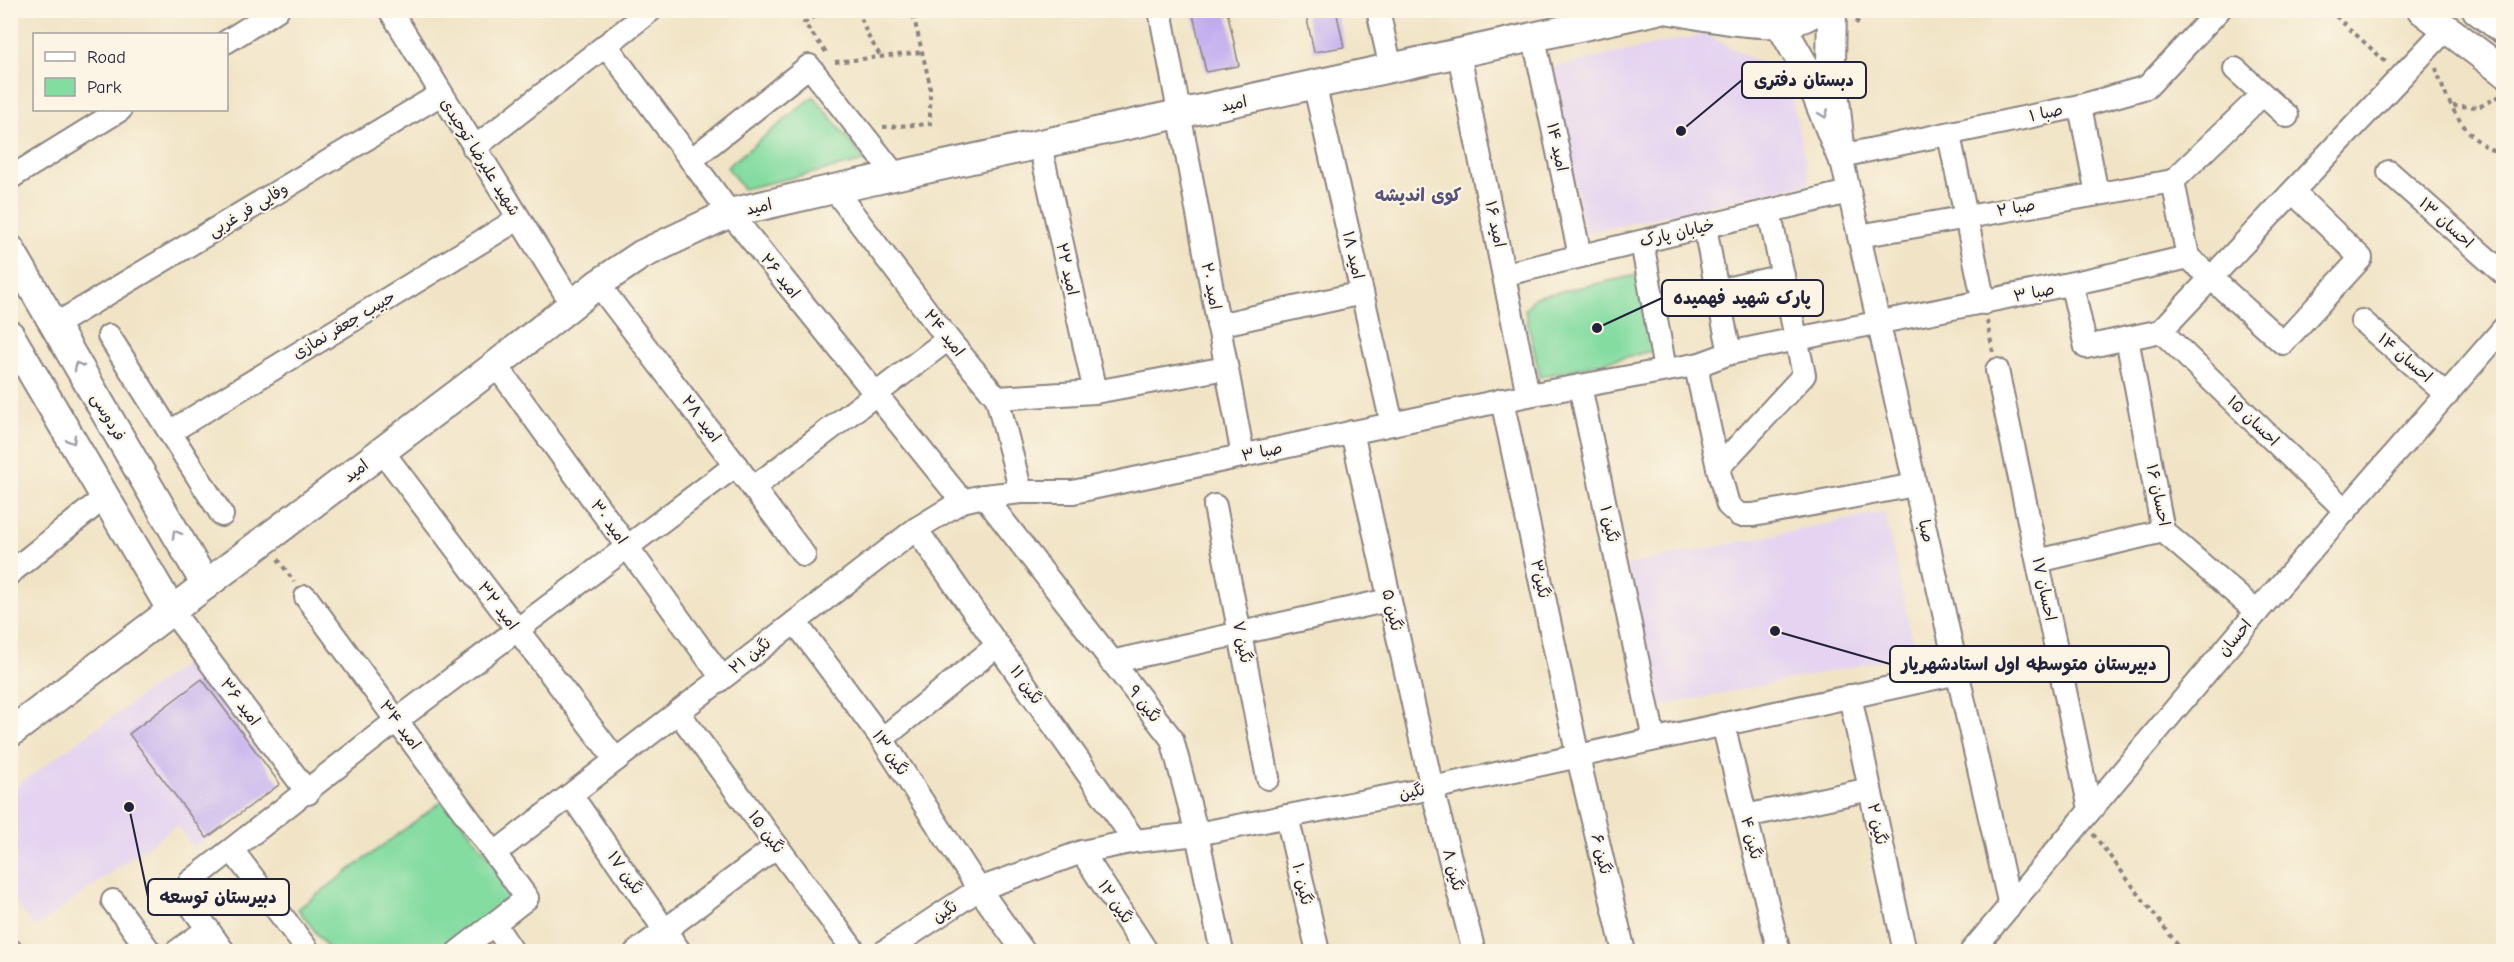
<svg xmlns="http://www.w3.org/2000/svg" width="2514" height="962" font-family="'Comic Neue','Playpen Sans Arabic',sans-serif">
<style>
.built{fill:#e5d3f1}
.green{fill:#84dca1;stroke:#537f6e;stroke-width:1.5}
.building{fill:#c0abf1}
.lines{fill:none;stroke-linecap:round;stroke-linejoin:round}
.minor-casing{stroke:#8a8380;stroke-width:26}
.major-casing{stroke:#8a8380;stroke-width:32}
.path{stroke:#8a8380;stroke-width:4;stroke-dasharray:4.5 4.5;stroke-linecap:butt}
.minor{stroke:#fff;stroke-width:22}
.major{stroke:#fff;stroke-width:28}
.oneway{stroke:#9c9ca7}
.labels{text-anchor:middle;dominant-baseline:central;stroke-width:4.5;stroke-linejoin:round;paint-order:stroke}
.street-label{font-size:16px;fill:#22223b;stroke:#fcf5e5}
.neighbourhood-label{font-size:18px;font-weight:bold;fill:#59527b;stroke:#fcf5e5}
.leader{fill:none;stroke:#22223b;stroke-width:2}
.callout-dot{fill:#22223b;stroke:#fcf5e5;stroke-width:2}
.callout{fill:#fcf5e5;stroke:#22223b;stroke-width:2}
.callout-label{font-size:18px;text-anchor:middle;font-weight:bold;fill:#22223b}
</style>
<rect width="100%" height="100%" fill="#fcf5e5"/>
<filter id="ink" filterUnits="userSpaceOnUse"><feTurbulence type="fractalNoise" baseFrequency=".0167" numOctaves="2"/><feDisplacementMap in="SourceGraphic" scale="12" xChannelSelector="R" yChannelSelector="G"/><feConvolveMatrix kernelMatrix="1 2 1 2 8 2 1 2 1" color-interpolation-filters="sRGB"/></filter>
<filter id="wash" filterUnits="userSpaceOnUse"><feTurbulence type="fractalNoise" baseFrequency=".008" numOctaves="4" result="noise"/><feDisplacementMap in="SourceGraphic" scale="24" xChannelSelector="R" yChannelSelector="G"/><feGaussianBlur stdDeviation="1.35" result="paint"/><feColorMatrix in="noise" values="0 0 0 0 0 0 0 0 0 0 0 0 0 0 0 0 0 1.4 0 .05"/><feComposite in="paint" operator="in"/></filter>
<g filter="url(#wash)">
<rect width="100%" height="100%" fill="#f1e4c6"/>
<g class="built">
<polygon points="1706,34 1788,79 1810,183 1586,233 1550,68"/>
<polygon points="1885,512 1915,654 1656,707 1627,565"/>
<polygon points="190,660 280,784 193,848 177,825 35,928 11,896 11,790"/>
</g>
<g class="green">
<polygon points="814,96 865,161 743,189 727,167"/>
<polygon points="1652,272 1669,347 1540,377 1525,310 1535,297"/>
<polygon points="445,799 517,895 448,951 330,951 298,909"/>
</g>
<g id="blocks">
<g class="building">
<polygon points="1192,10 1227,10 1239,66 1206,72"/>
<polygon points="1305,10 1336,10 1344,47 1314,52"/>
<polygon points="202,679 280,784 207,838 129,734"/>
</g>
</g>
</g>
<g filter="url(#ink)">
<use href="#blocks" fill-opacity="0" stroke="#8a8380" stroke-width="1.5"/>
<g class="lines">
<defs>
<g id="minor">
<polyline points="390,10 572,304"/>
<polyline points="1160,10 1243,456"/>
<polyline points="1378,10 1391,69"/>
<polyline points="1534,38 1580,256"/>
<polyline points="226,42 277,10"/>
<polyline points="606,45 730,213 962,501"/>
<polyline points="1459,54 1528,395"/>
<polyline points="2235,69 2287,116"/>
<polyline points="1315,87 1392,424"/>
<polyline points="2262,95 2173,181 2188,257 2283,343 2361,258 2294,193"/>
<polyline points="2080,106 2097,194"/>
<polyline points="1949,135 1984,303"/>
<polyline points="1040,145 1095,392"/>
<polyline points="474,148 651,10"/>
<polyline points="691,160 809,66 896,176"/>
<polyline points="2389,172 2504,274"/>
<polyline points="10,178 120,110"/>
<polyline points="834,189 948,339 997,398 1021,492"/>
<polyline points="1769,211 1804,375 1718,468 1728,505 1739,515 1753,515 1915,485"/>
<polyline points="1705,227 1717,291 1783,276"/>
<polyline points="1859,236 2173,181"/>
<polyline points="1642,242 1665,370"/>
<polyline points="1506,274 1849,192"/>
<polyline points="598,284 804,555"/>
<polyline points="2072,286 2086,347 2161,331 2446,29"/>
<path d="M1717 291 1730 353C1883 320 2036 294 2188 257"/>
<polyline points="2362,321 2447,395"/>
<polyline points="55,325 441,94"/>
<polyline points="1218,325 1362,293"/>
<polyline points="2161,331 2346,511"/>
<polyline points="109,336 222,515"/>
<polyline points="2127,338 2163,531 2257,612"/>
<polyline points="496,365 722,678"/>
<polyline points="1997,370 2090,809"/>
<polyline points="1580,386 1700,364"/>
<polyline points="997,398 1095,392 1226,368"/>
<polyline points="1502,400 1578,757 1624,952"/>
<polyline points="170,432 518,219"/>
<polyline points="1352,432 1432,788 1474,952"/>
<polyline points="382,451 616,760"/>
<polyline points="1718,468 1698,376 1700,364 1730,353"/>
<polyline points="753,488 948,339"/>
<polyline points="984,496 1172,739 1197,834 1222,952"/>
<polyline points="1215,506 1268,778"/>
<polyline points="916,529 1135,841"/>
<polyline points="2038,561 2163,531"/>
<polyline points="10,573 105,497"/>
<polyline points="306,597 527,898 458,952"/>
<polyline points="172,611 308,793"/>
<polyline points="795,622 882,739 979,889 1024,952"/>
<polyline points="1111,662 1389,600"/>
<polyline points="1850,696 1905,952"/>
<polyline points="678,712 855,952"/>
<polyline points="1723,724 1779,952"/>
<polyline points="882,739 998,645"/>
<polyline points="571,795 680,952"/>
<polyline points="1287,816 1318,952"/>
<polyline points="1746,816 1870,789"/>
<polyline points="232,850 309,952"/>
<polyline points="1082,852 1147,952"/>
<polyline points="495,853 916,529 962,501 984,496 1021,492 1073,492 1528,395 1580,386 1654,739"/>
<polyline points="113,901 150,952"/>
<polyline points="2010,906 1841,156 2080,106 2147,87 2219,10"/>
<polyline points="494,924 513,952"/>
<polyline points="10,950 12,952"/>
<polyline points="176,952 208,929"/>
<polyline points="224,952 192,907 186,894 190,882 396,721 736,465"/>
<polyline points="636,952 777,846"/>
<polyline points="884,952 979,889 1082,852 1135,841 1197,834 1432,788 1958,673"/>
<polyline points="1971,952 2257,612 2504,328"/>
</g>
<g id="major">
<path d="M1670 10C1705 15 1790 37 1815 10"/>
<polyline points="1779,10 1780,24 1806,69 1841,156 1831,62 1832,10"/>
<polyline points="2422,10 2504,72"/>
<polyline points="2477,10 2504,30"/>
<polyline points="10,249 206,585"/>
<polyline points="10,335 172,611"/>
<polyline points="10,733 496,365 598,284 641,255 730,213 834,189 1657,10"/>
</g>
</defs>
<use href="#minor" class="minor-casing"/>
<use href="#major" class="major-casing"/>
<g class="path">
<polyline points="858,10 867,34 881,57"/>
<polyline points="2329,10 2388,64"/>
<polyline points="1856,24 1865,10"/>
<polyline points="826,52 804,23 826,10"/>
<polyline points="835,62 923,52"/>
<path d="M2436 68C2446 101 2467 146 2504 154"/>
<polyline points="2453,106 2479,107 2502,95"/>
<polyline points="883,127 930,124 930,85 912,10"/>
<polyline points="1987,321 1993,352"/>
<polyline points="278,559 294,582"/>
<polyline points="2093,834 2183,952"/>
</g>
<use href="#minor" class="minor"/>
<use href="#major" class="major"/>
</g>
<defs><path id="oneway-chevron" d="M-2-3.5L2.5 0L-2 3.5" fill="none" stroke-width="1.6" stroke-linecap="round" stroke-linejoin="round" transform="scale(1.5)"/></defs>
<g class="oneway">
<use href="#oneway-chevron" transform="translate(1824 114) rotate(69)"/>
<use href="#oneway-chevron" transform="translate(78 366) rotate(-120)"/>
<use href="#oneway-chevron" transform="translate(72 440) rotate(60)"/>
<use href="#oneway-chevron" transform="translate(176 534) rotate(-120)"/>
</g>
</g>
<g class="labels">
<g class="street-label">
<text transform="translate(1234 104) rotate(-12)">امید</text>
<text transform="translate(2046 113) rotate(-12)">صبا ۱</text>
<text transform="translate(1557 147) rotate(78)">امید ۱۴</text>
<text transform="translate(480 157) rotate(58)">شهید علیرضا توحیدی</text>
<text transform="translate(759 207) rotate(-13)">امید</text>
<text transform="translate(2016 208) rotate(-10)">صبا ۲</text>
<text transform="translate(248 210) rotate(-31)">وفایی فر غربی</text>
<text transform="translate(2446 223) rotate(42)">احسان ۱۳</text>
<text transform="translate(1495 224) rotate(78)">امید ۱۶</text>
<text transform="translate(1677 233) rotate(-13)">خیابان پارک</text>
<text transform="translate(1353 255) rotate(77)">امید ۱۸</text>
<text transform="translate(1067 269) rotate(77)">امید ۲۲</text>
<text transform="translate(780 276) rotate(51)">امید ۲۶</text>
<text transform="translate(1211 286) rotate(79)">امید ۲۰</text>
<text transform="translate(2034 293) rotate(-11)">صبا ۳</text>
<text transform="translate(344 325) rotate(-31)">حبیب جعفر نمازی</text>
<text transform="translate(944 333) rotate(52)">امید ۲۴</text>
<text transform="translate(2405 358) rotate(41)">احسان ۱۴</text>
<text transform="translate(108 417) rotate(60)">فردوسی</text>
<text transform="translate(701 419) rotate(53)">امید ۲۸</text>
<text transform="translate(2253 421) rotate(44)">احسان ۱۵</text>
<text transform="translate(1262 452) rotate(-12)">صبا ۳</text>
<text transform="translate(356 471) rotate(-37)">امید</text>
<text transform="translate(2158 495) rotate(78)">احسان ۱۶</text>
<text transform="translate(609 522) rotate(54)">امید ۳۰</text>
<text transform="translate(1609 524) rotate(78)">نگین ۱</text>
<text transform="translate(1926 531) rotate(77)">صبا</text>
<text transform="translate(1540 579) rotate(78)">نگین۳</text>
<text transform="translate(2044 589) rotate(78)">احسان ۱۷</text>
<text transform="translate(498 606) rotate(53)">امید ۳۲</text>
<text transform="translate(1392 610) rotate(77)">نگین ۵</text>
<text transform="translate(2235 638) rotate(-50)">احسان</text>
<text transform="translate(1242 642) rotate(79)">نگین ۷</text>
<text transform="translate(750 656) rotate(-38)">نگین ۲۱</text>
<text transform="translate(1026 685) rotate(55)">نگین ۱۱</text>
<text transform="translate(240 702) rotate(53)">امید ۳۶</text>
<text transform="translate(1144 704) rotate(52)">نگین ۹</text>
<text transform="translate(400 725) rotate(53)">امید ۳۴</text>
<text transform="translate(890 753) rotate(56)">نگین ۱۳</text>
<text transform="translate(1412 792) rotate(-11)">نگین</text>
<text transform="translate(1877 824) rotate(78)">نگین ۲</text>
<text transform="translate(766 832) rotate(54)">نگین ۱۵</text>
<text transform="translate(1751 838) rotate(76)">نگین ۴</text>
<text transform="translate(1601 854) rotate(77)">نگین ۶</text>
<text transform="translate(1453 870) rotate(76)">نگین ۸</text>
<text transform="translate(625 873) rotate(55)">نگین ۱۷</text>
<text transform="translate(1302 884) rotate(77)">نگین ۱۰</text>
<text transform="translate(1115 902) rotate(56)">نگین ۱۲</text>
<text transform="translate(945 912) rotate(-33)">نگین</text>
</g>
<g class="neighbourhood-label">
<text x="1418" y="195">کوی اندیشه</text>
</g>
</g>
<path class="leader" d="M1681 131L1742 80M1597 328L1662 298M1775 631L1890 664M129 807L148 897"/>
<g class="callout-dot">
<circle cx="1681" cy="131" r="6"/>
<circle cx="1597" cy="328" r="6"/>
<circle cx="1775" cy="631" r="6"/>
<circle cx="129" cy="807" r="6"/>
</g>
<g class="callout">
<rect x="1742" y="62" width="124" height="36" rx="6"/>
<rect x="1662" y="280" width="161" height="36" rx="6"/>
<rect x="1890" y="646" width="279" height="36" rx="6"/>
<rect x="148" y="879" width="141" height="36" rx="6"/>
</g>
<g class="callout-label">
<text x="1804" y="86">دبستان دفتری</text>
<text x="1742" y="304">پارک شهید فهمیده</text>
<text x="2029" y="670">دبیرستان متوسطه اول استادشهریار</text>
<text x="218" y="903">دبیرستان توسعه</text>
</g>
<rect width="2514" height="962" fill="none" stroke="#fcf5e5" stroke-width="36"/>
<rect x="33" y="33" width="195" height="78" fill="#fcf5e5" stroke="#a5a1a1" stroke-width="1.5"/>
<rect x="45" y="52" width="30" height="9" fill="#ffffff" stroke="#a5a1a1" stroke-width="1.5"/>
<text x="87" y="63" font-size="18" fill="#22223b">Road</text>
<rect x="45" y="78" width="30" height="18" fill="#84dca1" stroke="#a5a1a1" stroke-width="1.5"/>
<text x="87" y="93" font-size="18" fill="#22223b">Park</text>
</svg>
